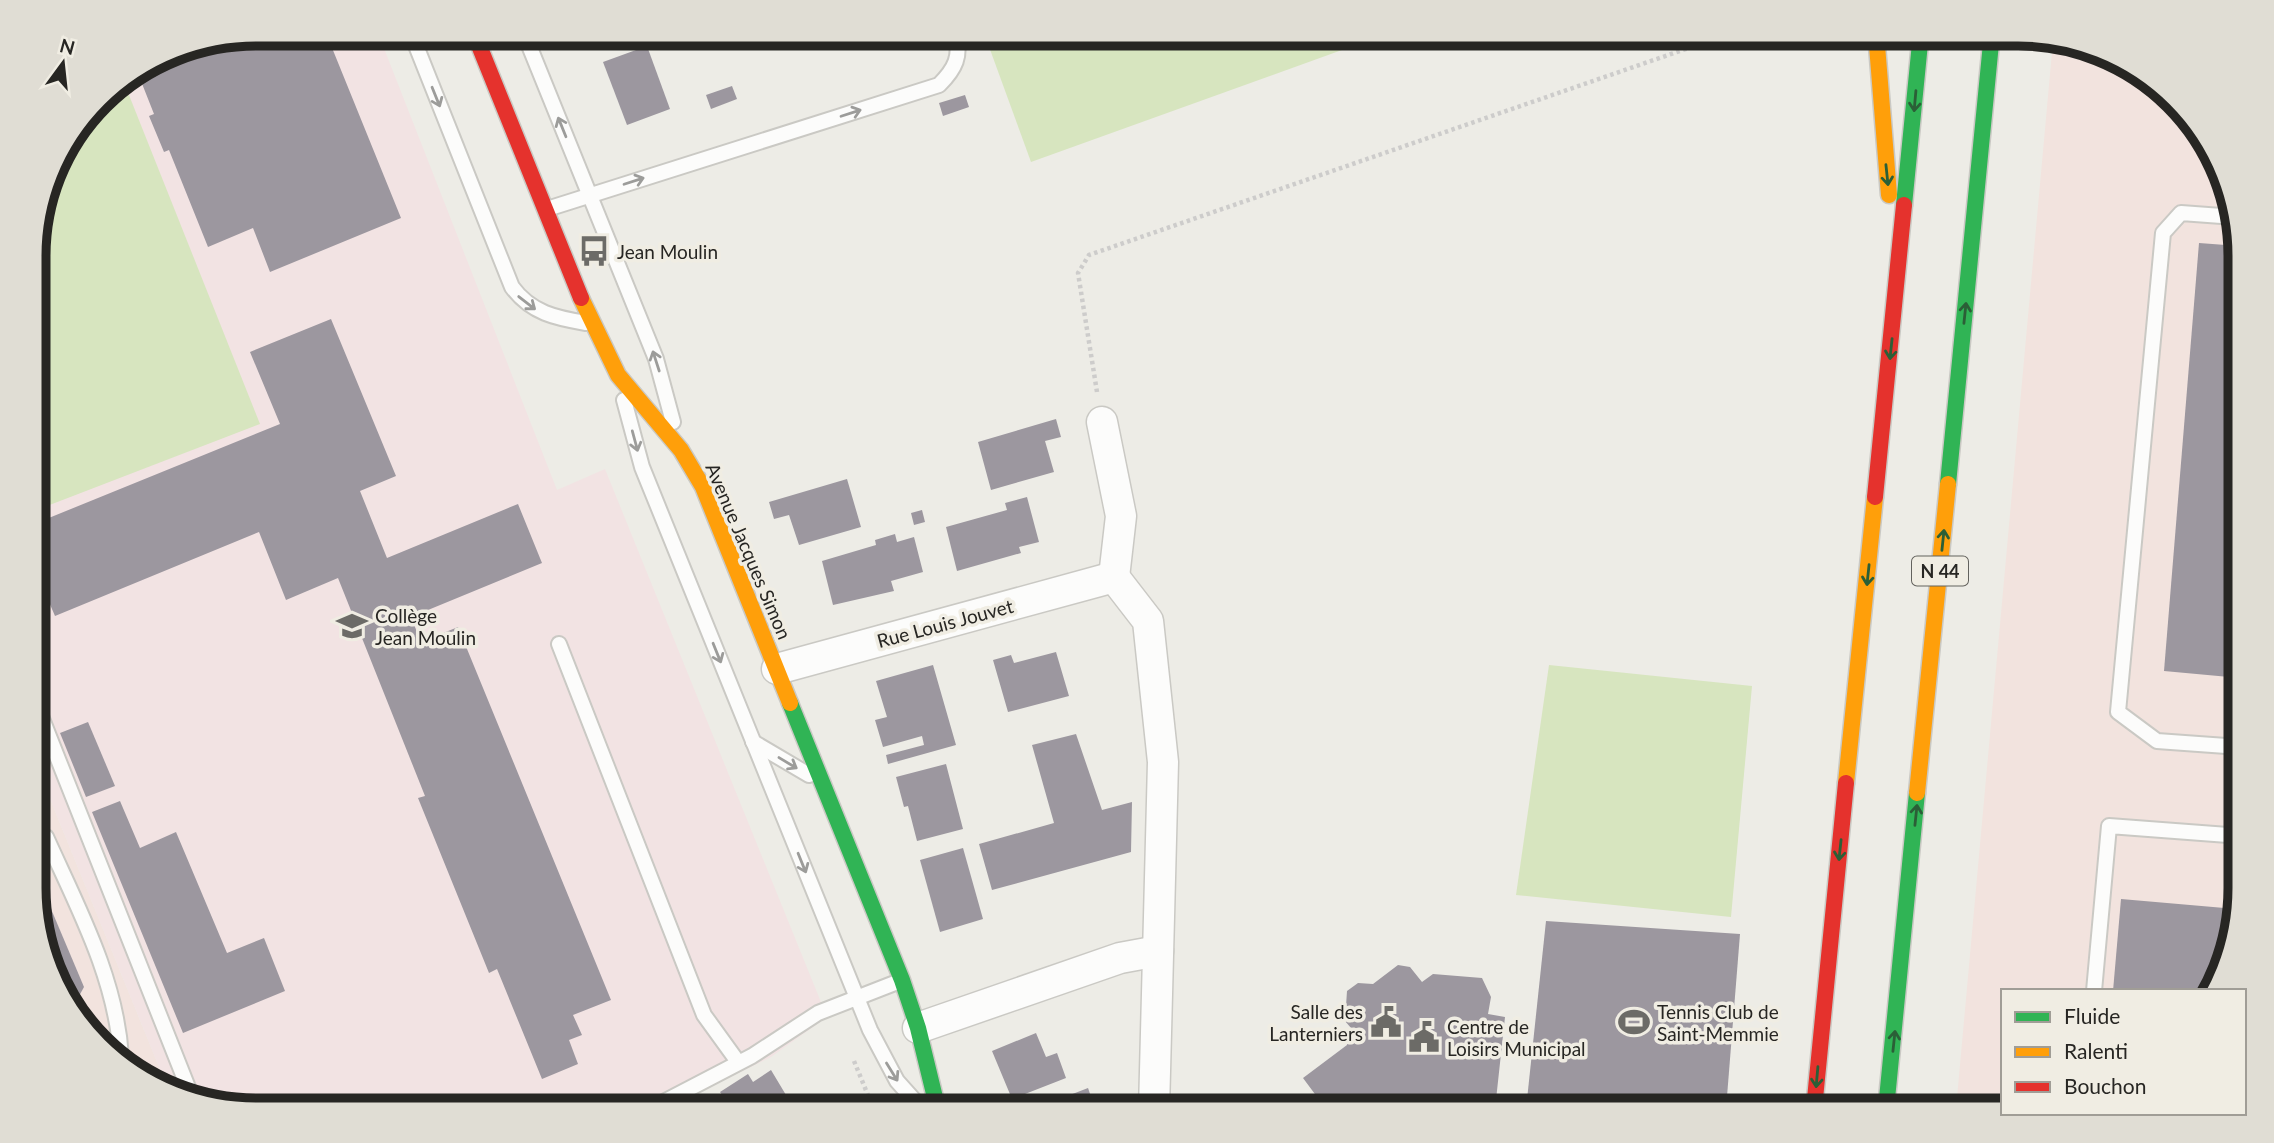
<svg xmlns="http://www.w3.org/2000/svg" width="2274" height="1143" font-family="Lato,sans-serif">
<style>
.commercial{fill:#f2e3de}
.education{fill:#f2e3e3}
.green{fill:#d7e5bf}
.building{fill:#9c979f}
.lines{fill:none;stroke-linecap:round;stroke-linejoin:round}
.lane-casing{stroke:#cac9c4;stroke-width:18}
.street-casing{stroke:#cac9c4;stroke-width:33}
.fast-casing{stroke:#cac9c4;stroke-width:19}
.slow-casing{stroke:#cac9c4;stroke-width:19}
.jam-casing{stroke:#cac9c4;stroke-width:19}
.path{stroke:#cdcccb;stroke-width:4.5;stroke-dasharray:3.5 3.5;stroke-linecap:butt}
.lane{stroke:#fcfcfb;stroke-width:14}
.street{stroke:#fcfcfb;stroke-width:30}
.fast{stroke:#30b455;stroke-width:16}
.slow{stroke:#ff9f0a;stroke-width:16}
.jam{stroke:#e5322d;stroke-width:16}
.oneway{stroke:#9c9c9a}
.oneway2{stroke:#2b5f37}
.labels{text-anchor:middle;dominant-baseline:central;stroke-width:7;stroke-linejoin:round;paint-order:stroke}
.shield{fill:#f0ede3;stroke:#63625d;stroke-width:2}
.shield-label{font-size:18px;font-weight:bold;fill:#272623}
.poi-label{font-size:19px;fill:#272623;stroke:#f0ede3;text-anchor:start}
.street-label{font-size:19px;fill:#272623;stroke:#f0ede3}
.rim{fill:none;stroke:#272623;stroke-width:9}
</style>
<rect width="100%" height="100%" fill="#edece6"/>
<g class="commercial">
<polygon points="2053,41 2116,56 2203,132 2239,227 2241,888 2218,985 2213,991 2003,991 2003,1109 1956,1109"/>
<polygon points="35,762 168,1089 158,1087 79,1022 35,917"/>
</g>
<polygon class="education" points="256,33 378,33 557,490 605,469 827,1017 771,1057 663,1110 256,1110 168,1089 35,762 34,241 56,157 109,89 171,50"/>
<g class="green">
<polygon points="984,33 1389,33 1031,162"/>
<polygon points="123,80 260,424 34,511 34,241 56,157 109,89"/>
<polygon points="1549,665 1752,686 1731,917 1516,895"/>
</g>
<g class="building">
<polygon points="256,33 326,33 401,218 270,272 253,228 208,247 169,150 164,152 149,116 154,114 137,71 171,50"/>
<polygon points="647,46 670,109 627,125 603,62"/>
<polygon points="732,86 737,99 711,109 706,95"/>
<polygon points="965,95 969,107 943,116 939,103"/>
<polygon points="2199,243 2239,246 2240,678 2164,671"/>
<polygon points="331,319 396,476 360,491 387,558 518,504 542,563 411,617 421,642 458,627 611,1000 573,1015 582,1035 569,1040 578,1064 542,1079 497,969 489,973 418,798 425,796 338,578 286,600 259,532 55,616 34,567 34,524 280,424 250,352"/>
<polygon points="1056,419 1061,437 1045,441 1054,472 991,490 978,442"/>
<polygon points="847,479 861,527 799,545 789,515 774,519 769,502"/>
<polygon points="1027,497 1039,542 1019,547 1021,553 957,571 946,527 1007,510 1005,503"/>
<polygon points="922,510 925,522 914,525 911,513"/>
<polygon points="895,534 897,542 914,537 923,572 891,581 894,591 833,605 822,561 876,545 875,540"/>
<polygon points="1056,652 1069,696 1008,712 993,660 1011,655 1014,663"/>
<polygon points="933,665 956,745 888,764 886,755 924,745 922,736 883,747 875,720 887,717 876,681"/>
<polygon points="88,722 115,786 86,797 60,733"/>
<polygon points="1076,734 1102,810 1132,802 1131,852 992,890 979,844 1054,823 1032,745"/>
<polygon points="946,764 963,829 917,841 908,806 904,807 896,777"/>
<polygon points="120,801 140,848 176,832 227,953 264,938 285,991 183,1033 92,812"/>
<polygon points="963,848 983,919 940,932 920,860"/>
<polygon points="35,871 84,987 73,1007 35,917"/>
<polygon points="2121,899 2236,909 2218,985 2213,991 2113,991"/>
<polygon points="1546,921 1740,934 1726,1109 1526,1109"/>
<polygon points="1398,965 1410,967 1422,982 1433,974 1482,978 1491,997 1488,1014 1505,1017 1495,1109 1326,1109 1303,1078 1347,1045 1346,1031 1351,1028 1345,1021 1347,991 1358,983 1373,984"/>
<polygon points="1036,1033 1046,1057 1057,1053 1066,1078 1012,1099 992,1051"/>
<polygon points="771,1070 795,1110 708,1110 725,1099 720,1092 748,1074 753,1082"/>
<polygon points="1088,1088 1095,1108 1061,1110 1057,1100"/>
</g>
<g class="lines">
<defs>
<g id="lane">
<path d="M411 33 512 287C531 313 556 318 586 323"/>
<polyline points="524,33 656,359 673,422"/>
<path d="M547 209 939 85C955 69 962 56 955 33"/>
<polyline points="2235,217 2181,213 2163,233 2118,712 2157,741 2240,747"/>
<polyline points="624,400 642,467 870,1030 897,1081 923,1110"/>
<polyline points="559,644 704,1015 738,1062"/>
<polyline points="35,701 191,1095"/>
<polyline points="753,742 809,775"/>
<path d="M46 837C78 908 116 978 121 1056"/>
<polyline points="2094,991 2109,826 2241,836"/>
<polyline points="642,1110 654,1107 752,1056 818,1013 900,981"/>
</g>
<g id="street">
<polyline points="1102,422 1121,516 1114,577"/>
<polyline points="1114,577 1148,621 1163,762 1154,1110"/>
<polyline points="777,669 1114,577"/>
<polyline points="918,1028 1120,958 1158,951"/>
</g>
<g id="fast">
<polyline points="1904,205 1921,33"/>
<polyline points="1948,484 1992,33"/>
<polyline points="790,703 902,980 918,1028 938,1110"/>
<polyline points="1886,1109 1917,793"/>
</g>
<g id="slow">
<polyline points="1876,33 1889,195"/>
<polyline points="581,298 618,375 681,450 703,487 790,703"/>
<polyline points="1846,783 1875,497"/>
<polyline points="1917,793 1948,484"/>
</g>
<g id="jam">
<polyline points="474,33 581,298"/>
<polyline points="1875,497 1904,205"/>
<polyline points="1814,1109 1846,783"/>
</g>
</defs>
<use href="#lane" class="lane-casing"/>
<use href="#street" class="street-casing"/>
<use href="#fast" class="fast-casing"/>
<use href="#slow" class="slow-casing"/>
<use href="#jam" class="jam-casing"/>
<g class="path">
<polyline points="1097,392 1078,273 1089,255 1732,33"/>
<polyline points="854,1061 874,1110"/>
</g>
<use href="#lane" class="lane"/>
<use href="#street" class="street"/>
<use href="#fast" class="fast"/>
<use href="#slow" class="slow"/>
<use href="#jam" class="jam"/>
</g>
<defs><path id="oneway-shaft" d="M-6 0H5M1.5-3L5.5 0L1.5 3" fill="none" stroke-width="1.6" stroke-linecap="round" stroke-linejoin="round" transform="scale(1.75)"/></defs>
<g class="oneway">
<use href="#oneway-shaft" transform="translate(436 97) rotate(68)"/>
<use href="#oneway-shaft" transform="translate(851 113) rotate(-18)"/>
<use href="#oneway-shaft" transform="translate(562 127) rotate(-112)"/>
<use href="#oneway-shaft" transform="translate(634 181) rotate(-18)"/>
<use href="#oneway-shaft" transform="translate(527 303) rotate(38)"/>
<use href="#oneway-shaft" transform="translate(656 361) rotate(-108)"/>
<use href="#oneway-shaft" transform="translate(635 441) rotate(75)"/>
<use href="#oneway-shaft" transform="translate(717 653) rotate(68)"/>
<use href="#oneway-shaft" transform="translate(788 763) rotate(31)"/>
<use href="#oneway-shaft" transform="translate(802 863) rotate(68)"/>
<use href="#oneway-shaft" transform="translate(892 1072) rotate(58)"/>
</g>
<g class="oneway2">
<use href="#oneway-shaft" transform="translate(1915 101) rotate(95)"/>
<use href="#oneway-shaft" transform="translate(1887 175) rotate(84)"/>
<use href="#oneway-shaft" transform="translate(1965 313) rotate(-84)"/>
<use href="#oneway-shaft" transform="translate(1891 349) rotate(96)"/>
<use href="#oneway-shaft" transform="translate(1943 540) rotate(-84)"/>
<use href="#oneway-shaft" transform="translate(1868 575) rotate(96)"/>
<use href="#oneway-shaft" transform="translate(1916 815) rotate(-84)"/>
<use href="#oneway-shaft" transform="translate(1840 850) rotate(96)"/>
<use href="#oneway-shaft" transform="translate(1894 1041) rotate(-84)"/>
<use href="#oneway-shaft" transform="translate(1817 1077) rotate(95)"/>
</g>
<defs>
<symbol id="bus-bare" viewBox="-9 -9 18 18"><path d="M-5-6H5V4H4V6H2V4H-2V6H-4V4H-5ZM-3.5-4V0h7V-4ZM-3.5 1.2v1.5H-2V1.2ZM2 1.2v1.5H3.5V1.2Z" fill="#6c6b67" stroke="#f0ede3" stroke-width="2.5" paint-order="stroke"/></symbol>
<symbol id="school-bare" viewBox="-9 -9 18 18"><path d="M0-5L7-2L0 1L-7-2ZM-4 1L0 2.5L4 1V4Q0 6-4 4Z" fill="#6c6b67" stroke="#f0ede3" stroke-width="2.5" paint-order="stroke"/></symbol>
<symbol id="civic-bare" viewBox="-9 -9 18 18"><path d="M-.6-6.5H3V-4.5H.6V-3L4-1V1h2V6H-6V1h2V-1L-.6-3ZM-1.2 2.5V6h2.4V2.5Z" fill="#6c6b67" stroke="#f0ede3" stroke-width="2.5" paint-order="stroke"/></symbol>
<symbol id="stadium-bare" viewBox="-9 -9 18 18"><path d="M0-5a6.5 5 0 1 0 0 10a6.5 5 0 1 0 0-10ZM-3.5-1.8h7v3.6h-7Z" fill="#6c6b67" stroke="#f0ede3" stroke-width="2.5" paint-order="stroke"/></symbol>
</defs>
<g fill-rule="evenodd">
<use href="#bus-bare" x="572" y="229" width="44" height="44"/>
<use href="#school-bare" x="330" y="604" width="44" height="44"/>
<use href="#civic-bare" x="1364" y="1000" width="44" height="44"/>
<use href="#stadium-bare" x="1612" y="1000" width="44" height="44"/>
<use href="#civic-bare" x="1402" y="1015" width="44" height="44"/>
</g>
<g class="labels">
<rect class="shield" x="1912" y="556.5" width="56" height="29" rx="5"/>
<g class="shield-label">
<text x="1940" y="571">N 44</text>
</g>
<g class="poi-label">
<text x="617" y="251">Jean Moulin</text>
<text x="375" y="615">Collège<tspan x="375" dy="22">Jean Moulin</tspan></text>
<text x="1363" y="1011" text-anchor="end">Salle des<tspan x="1363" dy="22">Lanterniers</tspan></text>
<text x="1657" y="1011">Tennis Club de<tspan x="1657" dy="22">Saint-Memmie</tspan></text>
<text x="1447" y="1026">Centre de<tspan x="1447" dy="22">Loisirs Municipal</tspan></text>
</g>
<g class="street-label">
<text transform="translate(749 551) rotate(67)">Avenue Jacques Simon</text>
<text transform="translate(945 623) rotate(-15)">Rue Louis Jouvet</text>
</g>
</g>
<path d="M0 0H2274V1143H0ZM256 46H2018A210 210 0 0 1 2228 256V888A210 210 0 0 1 2018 1098H256A210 210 0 0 1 46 888V256A210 210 0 0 1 256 46Z" fill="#e0ddd4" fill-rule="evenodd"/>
<path class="rim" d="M256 46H2018A210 210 0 0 1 2228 256V888A210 210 0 0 1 2018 1098H256A210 210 0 0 1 46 888V256A210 210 0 0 1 256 46Z"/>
<rect x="2001" y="989" width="245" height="126" fill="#f0ede3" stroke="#a09d96" stroke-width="2"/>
<rect x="2015" y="1012" width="35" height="10" fill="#30b455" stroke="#a09d96" stroke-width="2"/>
<text x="2064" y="1024" font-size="21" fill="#272623">Fluide</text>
<rect x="2015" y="1047" width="35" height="10" fill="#ff9f0a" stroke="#a09d96" stroke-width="2"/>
<text x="2064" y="1059" font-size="21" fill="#272623">Ralenti</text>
<rect x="2015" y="1082" width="35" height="10" fill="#e5322d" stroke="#a09d96" stroke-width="2"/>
<text x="2064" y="1094" font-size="21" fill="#272623">Bouchon</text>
<g transform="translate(63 63) rotate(15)" stroke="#f0ede3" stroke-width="5" paint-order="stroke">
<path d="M0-5L12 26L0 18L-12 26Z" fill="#272623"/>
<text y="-10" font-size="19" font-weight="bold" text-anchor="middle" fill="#272623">N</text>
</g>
</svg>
